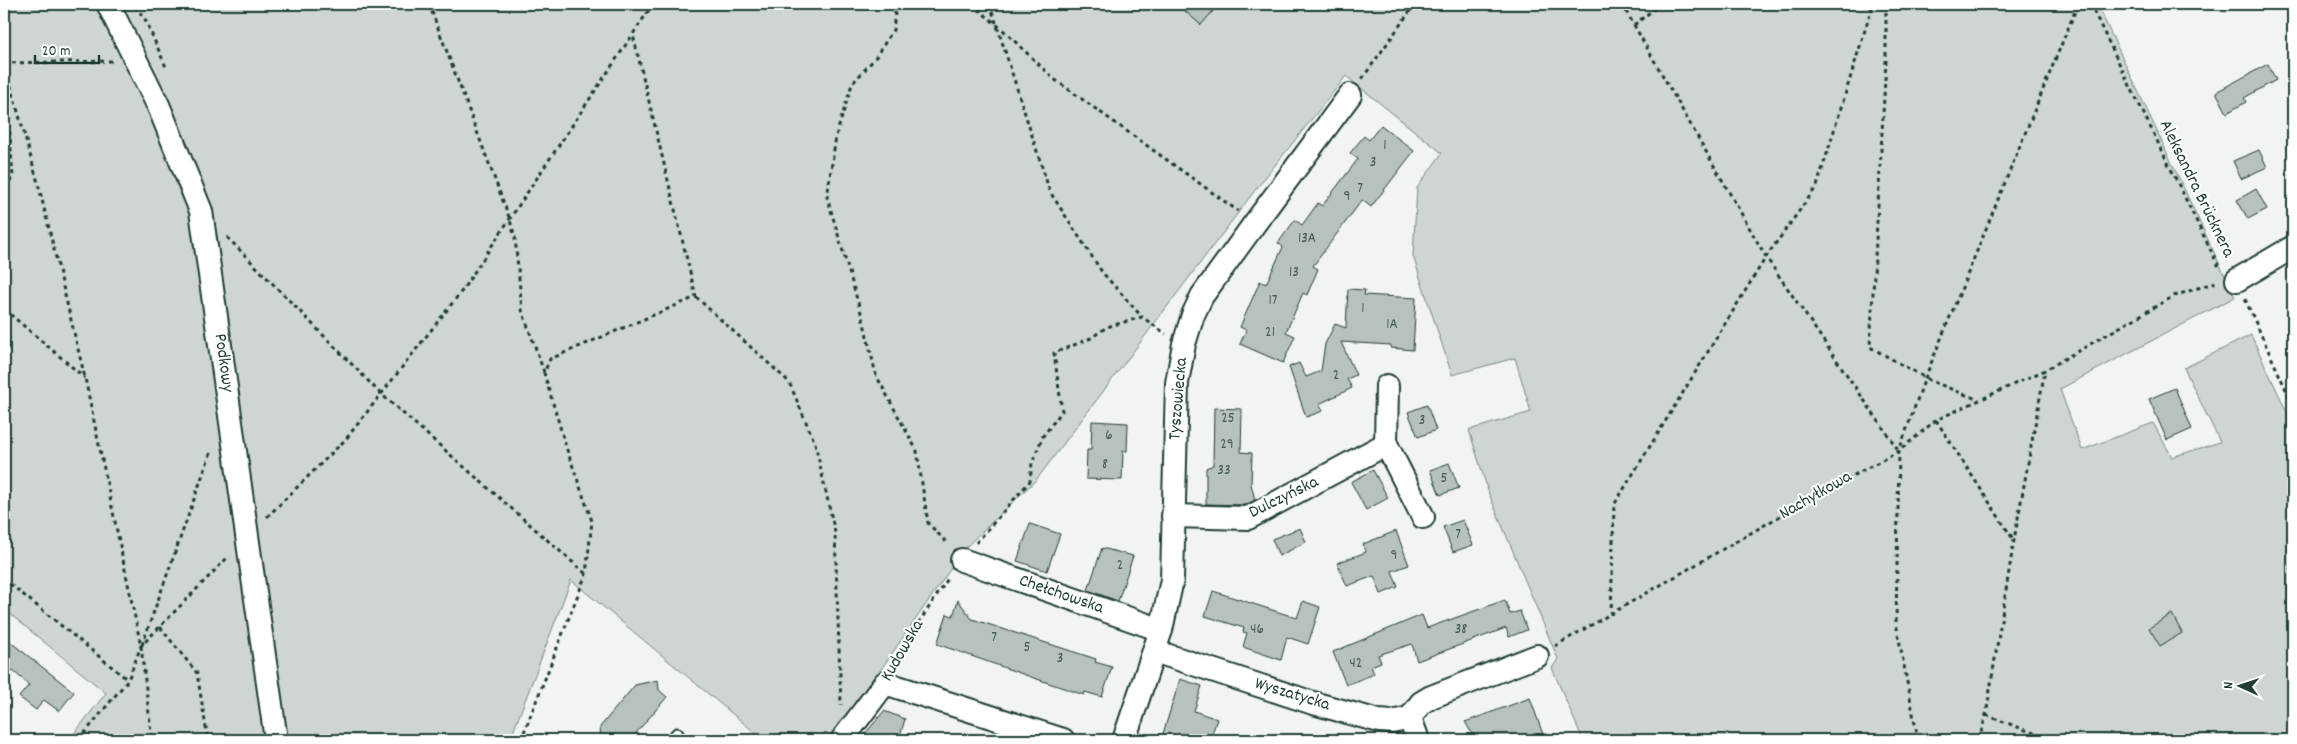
<svg xmlns="http://www.w3.org/2000/svg" width="2297" height="744" font-family="Dekko,sans-serif">
<style>
.green{fill:#ced5d3;stroke:#768984}
.building{fill:#b7c1bd;stroke:#1f3d34}
.lines{fill:none;stroke-linecap:round;stroke-linejoin:round}
.service-casing{stroke:#1f3d34;stroke-width:15}
.minor-casing{stroke:#1f3d34;stroke-width:26}
.path{stroke:#1f3d34;stroke-width:3;stroke-dasharray:4 4;stroke-linecap:butt}
.service{stroke:#fff;stroke-width:11}
.minor{stroke:#fff;stroke-width:22}
.labels{text-anchor:middle;dominant-baseline:central;stroke-width:4;stroke-linejoin:round;paint-order:stroke}
.number-label{font-size:15px;fill:#455e56}
.street-label{font-size:18px;fill:#1f3d34;stroke:#fff}
</style>
<rect width="100%" height="100%" fill="#f2f3f3"/>
<filter id="ink" filterUnits="userSpaceOnUse"><feTurbulence type="fractalNoise" baseFrequency=".02" numOctaves="2"/><feDisplacementMap in="SourceGraphic" scale="10" xChannelSelector="R" yChannelSelector="G"/><feConvolveMatrix kernelMatrix="1 2 1 2 8 2 1 2 1" color-interpolation-filters="sRGB"/></filter>
<g filter="url(#ink)">
<polygon class="green" points="4,4 2097,4 2235,297 2060,389 2082,450 2153,423 2172,457 2220,442 2184,368 2251,335 2293,425 2293,740 1583,740 1552,668 1558,659 1489,494 1469,430 1531,412 1515,358 1452,375 1413,256 1417,188 1442,153 1346,76 1253,193 1037,479 965,548 832,740 764,740 571,580 510,740 69,740 106,693 4,609"/>
<g class="building">
<polygon points="1177,4 1219,4 1201,25"/>
<polygon points="2268,64 2276,80 2244,98 2246,102 2227,113 2216,92"/>
<polygon points="1381,125 1414,151 1371,207 1362,200 1313,266 1318,269 1307,295 1303,293 1286,332 1295,336 1283,363 1240,344 1246,330 1240,327 1260,281 1266,284 1283,247 1278,243 1295,220 1302,225 1318,203 1322,206 1358,159 1350,153 1364,136 1369,140"/>
<polygon points="2259,150 2267,167 2241,179 2233,161"/>
<polygon points="2256,189 2267,209 2248,219 2237,200"/>
<polygon points="1348,289 1365,290 1364,295 1416,298 1413,350 1391,348 1391,345 1341,342 1356,375 1347,379 1352,388 1319,404 1323,411 1306,417 1289,367 1299,363 1306,377 1321,371 1325,344 1335,324 1346,328"/>
<polygon points="2175,388 2192,429 2167,440 2149,399"/>
<polygon points="1427,405 1436,430 1418,437 1408,412"/>
<polygon points="1214,408 1242,409 1241,452 1252,453 1251,484 1255,500 1245,505 1206,504 1206,468 1213,465"/>
<polygon points="1092,421 1128,423 1127,451 1123,451 1122,480 1086,479 1087,450 1091,450"/>
<polygon points="1449,463 1459,488 1440,495 1430,470"/>
<polygon points="1373,470 1388,498 1366,510 1351,482"/>
<polygon points="1463,520 1473,545 1453,552 1443,527"/>
<polygon points="1030,524 1060,534 1047,571 1017,561"/>
<polygon points="1300,528 1306,542 1279,556 1272,539"/>
<polygon points="1396,531 1409,565 1392,571 1398,587 1381,594 1374,576 1347,586 1337,563 1366,552 1363,544"/>
<polygon points="1102,548 1133,556 1118,601 1088,590"/>
<polygon points="1213,591 1297,618 1303,601 1320,607 1308,644 1287,637 1281,660 1243,647 1247,633 1243,632 1244,628 1205,616"/>
<polygon points="958,600 972,619 1096,659 1095,662 1112,667 1102,697 1085,692 1084,695 1034,678 937,644 947,614 953,616"/>
<polygon points="1505,600 1510,614 1520,611 1527,630 1509,637 1506,628 1417,661 1412,644 1378,655 1381,662 1371,666 1374,674 1346,685 1333,652 1422,615 1427,628"/>
<polygon points="2172,614 2182,633 2160,646 2149,628"/>
<polygon points="4,637 74,692 59,711 44,700 36,710 19,697 29,685 4,663"/>
<polygon points="1180,679 1202,686 1194,711 1217,719 1210,740 1161,740"/>
<polygon points="658,680 659,690 667,697 630,740 601,740 600,727 635,685"/>
<polygon points="1530,698 1545,740 1476,740 1465,722"/>
<polygon points="884,711 905,719 899,740 860,740"/>
</g>
<g class="lines">
<defs>
<polyline id="service" points="672,740 677,734"/>
<g id="minor">
<polyline points="108,4 159,107 201,211 276,740"/>
<polyline points="2237,280 2293,247"/>
<polyline points="1387,386 1386,444 1423,517"/>
<polyline points="1173,516 1248,518 1386,444"/>
<polyline points="962,560 1161,630"/>
<polyline points="1154,651 1313,703 1379,721 1392,722 1410,718 1418,740"/>
<polyline points="1410,718 1421,703 1431,697 1537,656"/>
<polyline points="842,740 885,683 1063,740"/>
<polyline points="1124,740 1161,630 1172,580 1177,383 1184,344 1193,315 1202,296 1255,223 1350,95"/>
</g>
</defs>
<use href="#service" class="service-casing"/>
<use href="#minor" class="minor-casing"/>
<g class="path">
<polyline points="429,4 509,217 515,237 522,310 544,372"/>
<polyline points="896,4 893,30 876,57 852,84 836,136 827,197 864,323 876,375 917,451 928,523 948,544"/>
<polyline points="972,4 1003,30 1054,79 1238,211"/>
<polyline points="990,4 1050,192 1102,272 1142,317"/>
<polyline points="1622,4 1766,257 1899,451"/>
<polyline points="1886,4 1886,61 1870,347 1931,381 1979,400"/>
<polyline points="2090,4 2220,269"/>
<polyline points="135,6 145,19 166,67"/>
<polyline points="1634,25 1654,9 1655,4"/>
<polyline points="4,62 38,183 85,378 141,646 152,740"/>
<polyline points="4,63 113,61"/>
<polyline points="1362,79 1415,4"/>
<polyline points="4,188 13,177 5,71"/>
<polyline points="227,237 381,394 585,573"/>
<polyline points="696,297 789,382 815,443 835,533 841,705"/>
<polyline points="2245,299 2293,405"/>
<polyline points="4,309 85,378"/>
<polyline points="1936,420 2013,539"/>
<polyline points="267,517 346,439 461,292 653,4"/>
<polyline points="976,543 1030,481 1032,463 1043,436 1062,411 1054,353 1091,338 1107,327 1142,317 1166,334"/>
<polyline points="4,579 128,680"/>
<polyline points="1611,615 1614,505 1766,257 1817,186 1873,4"/>
<polyline points="160,627 197,673 208,740"/>
<polyline points="142,645 212,449"/>
<polyline points="1555,646 1815,496 1899,451 1936,420 2045,370 2174,296 2216,282"/>
<polyline points="892,663 949,577"/>
<polyline points="1986,715 2052,740"/>
<polyline points="79,740 128,680 141,646 229,556"/>
<polyline points="521,740 586,574 592,521 566,447 544,373 550,359 696,297 633,35"/>
<polyline points="1918,740 1896,623 1899,451 1925,378 2078,4"/>
<polyline points="1979,740 1986,715 2014,540 2045,370"/>
</g>
<use href="#service" class="service"/>
<use href="#minor" class="minor"/>
</g>
</g>
<g class="labels">
<g class="number-label">
<text x="1385" y="146">1</text>
<text x="1373" y="163">3</text>
<text x="1360" y="189">7</text>
<text x="1347" y="197">9</text>
<text x="1307" y="239">13A</text>
<text x="1294" y="273">13</text>
<text x="1273" y="301">17</text>
<text x="1363" y="309">1</text>
<text x="1392" y="325">1A</text>
<text x="1270" y="333">21</text>
<text x="1336" y="376">2</text>
<text x="1228" y="419">25</text>
<text x="1422" y="421">3</text>
<text x="1109" y="436">6</text>
<text x="1227" y="445">29</text>
<text x="1105" y="465">8</text>
<text x="1224" y="471">33</text>
<text x="1444" y="479">5</text>
<text x="1458" y="535">7</text>
<text x="1394" y="556">9</text>
<text x="1120" y="566">2</text>
<text x="1257" y="630">46</text>
<text x="1461" y="630">38</text>
<text x="994" y="638">7</text>
<text x="1027" y="648">5</text>
<text x="1060" y="659">3</text>
<text x="1356" y="664">42</text>
</g>
<g class="street-label">
<text transform="translate(2196 189) rotate(64)">Aleksandra Brücknera</text>
<text transform="translate(223 363) rotate(82)">Podkowy</text>
<text transform="translate(1179 399) rotate(-85)">Tyszowiecka</text>
<text transform="translate(1816 496) rotate(-30)">Nachyłkowa</text>
<text transform="translate(1284 498) rotate(-26)">Dulczyńska</text>
<text transform="translate(1061 595) rotate(19)">Chełchowska</text>
<text transform="translate(903 651) rotate(-60)">Kudowska</text>
<text transform="translate(1292 695) rotate(17)">Wyszatycka</text>
</g>
</g>
<rect width="2297" height="744" fill="none" stroke="#fff" stroke-width="20"/>
<rect x="10" y="10" width="2277" height="724" fill="none" stroke="#1f3d34" stroke-width="2" filter="url(#ink)"/>
<g transform="translate(2240 686) rotate(273)" stroke="#ffffff" stroke-width="4" paint-order="stroke">
<path d="M0-4L9 19L0 12L-9 19Z" fill="#1f3d34"/>
<text y="-8" font-size="14" font-weight="bold" text-anchor="middle" fill="#1f3d34">N</text>
</g>
<path d="M35 55v8h64v-8" fill="none" stroke="#1f3d34" stroke-width="2.5"/>
<text x="42" y="55" font-size="15" fill="#1f3d34" stroke="#ffffff" stroke-width="4" paint-order="stroke">20 m</text>
</svg>
